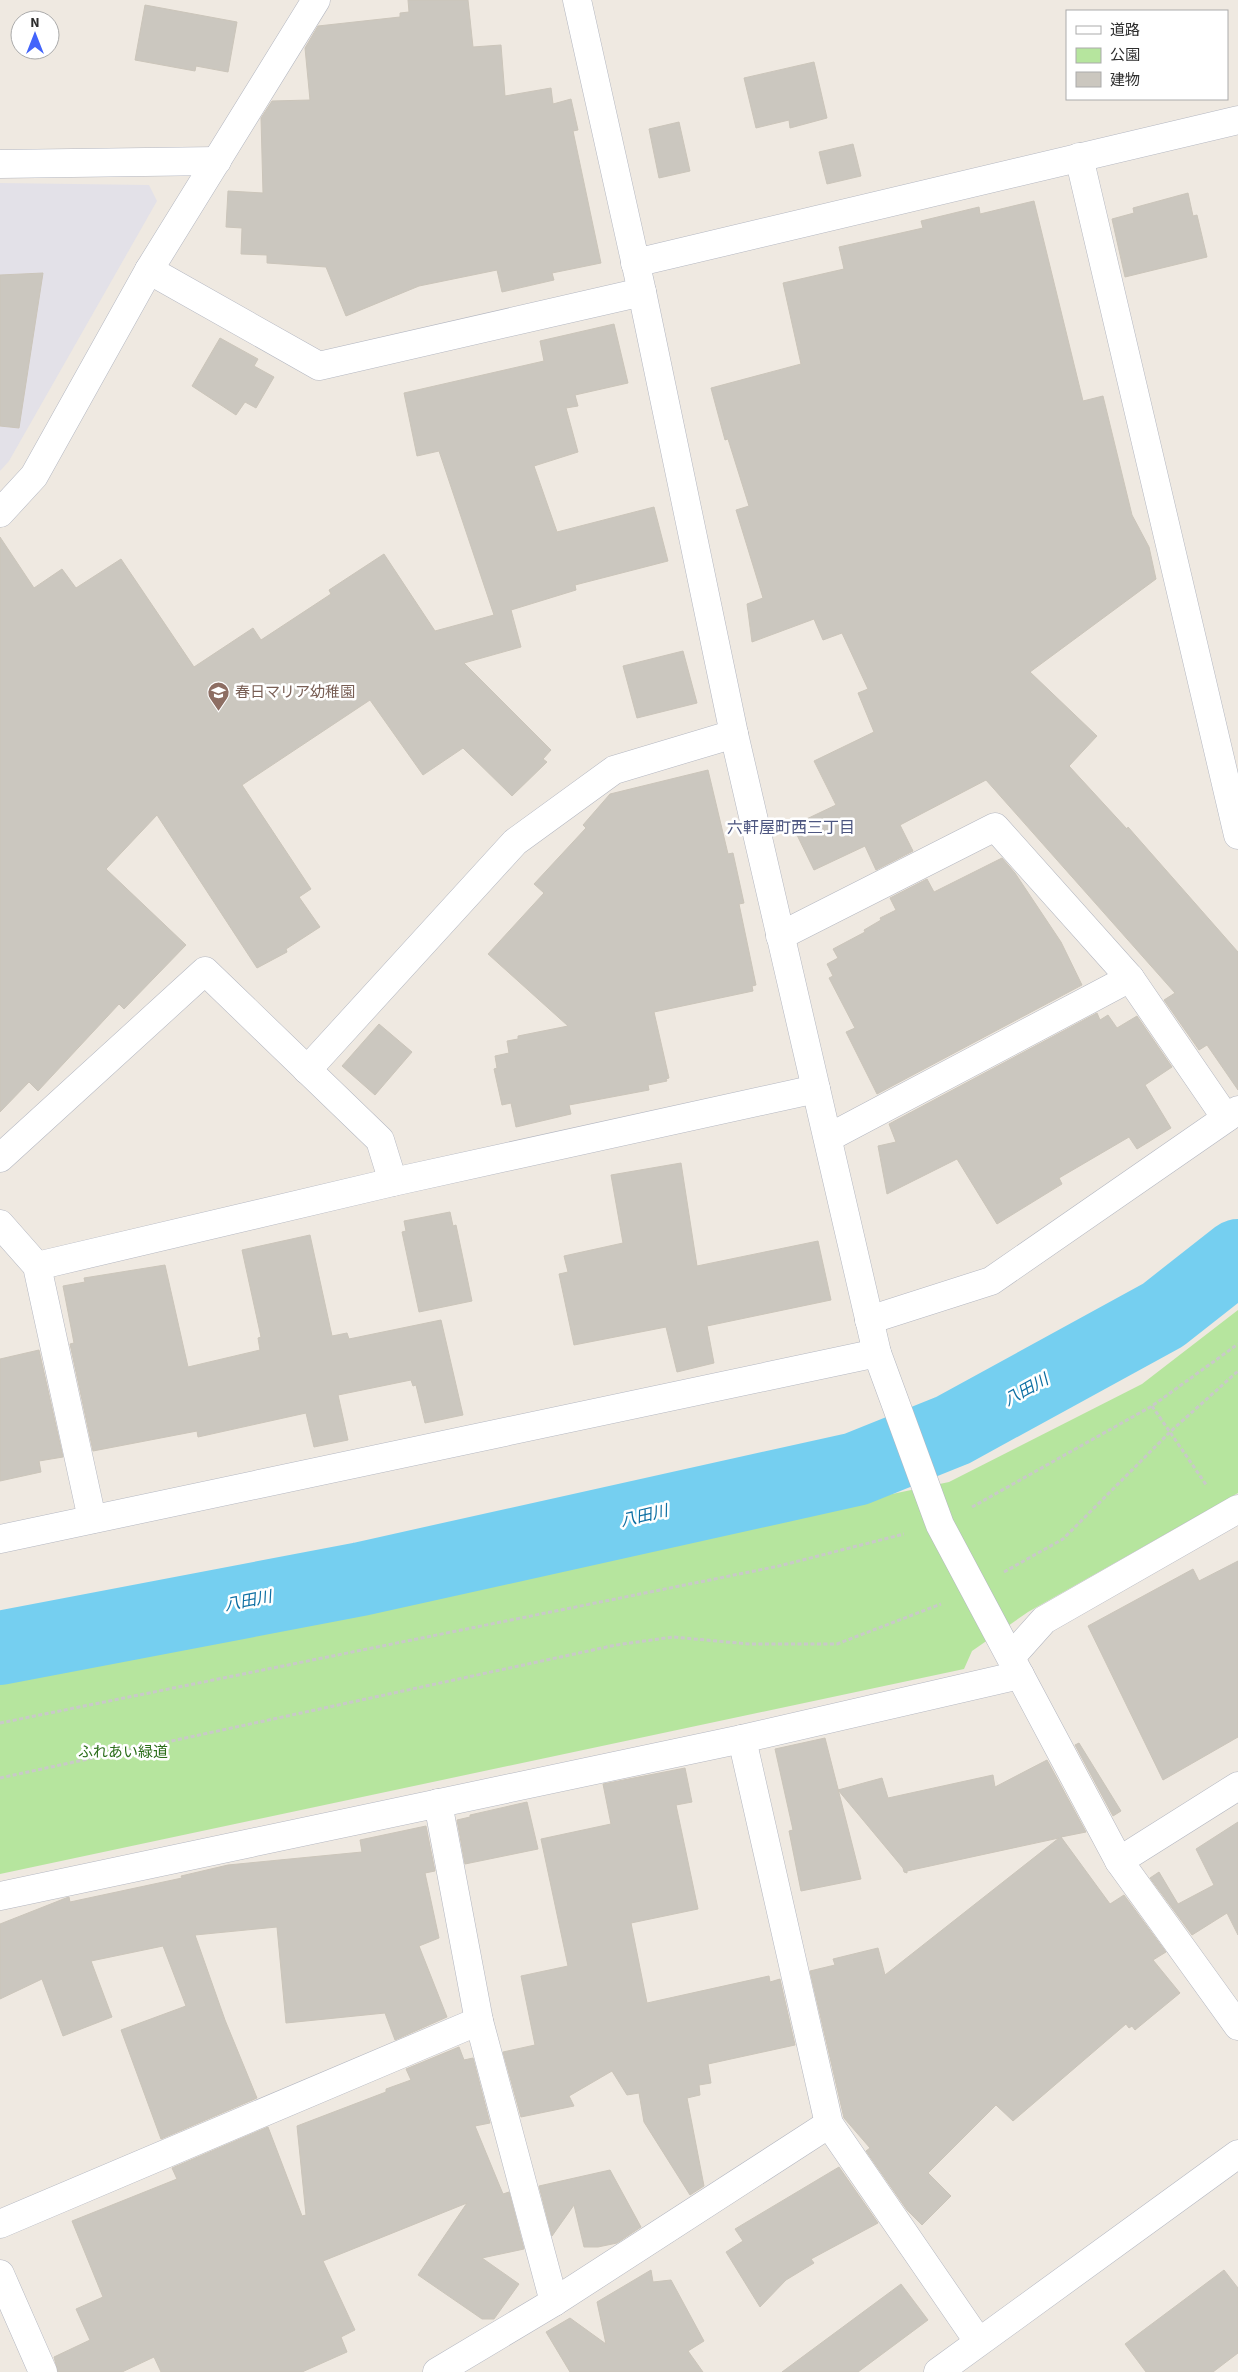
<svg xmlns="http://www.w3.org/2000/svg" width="1238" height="2372" font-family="'Source Sans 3','Noto Sans JP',sans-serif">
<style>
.industrial{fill:#e3e1e8}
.green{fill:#b6e59e}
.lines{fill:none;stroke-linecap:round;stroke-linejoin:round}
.river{stroke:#75cff0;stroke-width:74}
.building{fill:#cbc7bf;stroke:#cbc5ba}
.minor-casing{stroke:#b4b7c1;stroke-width:29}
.path{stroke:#c9c9c9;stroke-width:3;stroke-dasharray:4 2.5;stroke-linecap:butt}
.minor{stroke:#fff;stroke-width:28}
.labels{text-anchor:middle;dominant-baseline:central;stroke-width:5;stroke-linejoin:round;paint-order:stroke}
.education-label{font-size:15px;fill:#785e54;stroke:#fff;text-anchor:start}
.park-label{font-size:15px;fill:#2c6e1b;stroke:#fff}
.neighbourhood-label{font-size:16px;fill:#4d5680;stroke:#fff}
.water-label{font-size:16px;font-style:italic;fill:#0d6fa3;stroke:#fff}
</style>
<rect width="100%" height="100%" fill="#efe9e1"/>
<polygon class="industrial" points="0,183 149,185 157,201 9,461 0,471"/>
<polygon class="green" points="1238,1310 1238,1493 1028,1612 972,1651 964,1669 0,1874 0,1683 949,1482 1142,1384"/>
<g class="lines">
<polyline class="river" points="0,1648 361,1579 856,1469 953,1430 1163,1315 1238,1256"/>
</g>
<g class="building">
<polygon points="408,0 468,0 473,47 501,45 505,96 551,88 553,104 571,99 578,130 573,131 601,263 552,273 554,280 502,292 497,270 419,286 346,316 326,267 267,263 267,255 241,254 242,228 226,227 228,191 263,193 261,118 272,101 310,100 305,48 318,26 400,17 400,13 409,12"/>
<polygon points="145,5 237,22 228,72 196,66 195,71 135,60"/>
<polygon points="814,62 827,118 790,128 789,120 756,128 744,78"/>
<polygon points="679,122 690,171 659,178 649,129"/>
<polygon points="853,144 861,176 827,184 819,152"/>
<polygon points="1188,193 1193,216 1197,215 1207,257 1125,277 1112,219 1134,213 1133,208"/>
<polygon points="1034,201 1083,401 1103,396 1132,515 1149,547 1156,579 1030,672 1097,736 1069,766 1127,829 1128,827 1238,952 1238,1090 1207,1045 1199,1050 1164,1000 1175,993 986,780 900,825 913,851 876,870 865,846 814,870 797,835 800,833 796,824 836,805 814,761 874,732 858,693 868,689 842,633 823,640 814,619 752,642 747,604 763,598 736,510 749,506 728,439 725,440 711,388 801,364 783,283 844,269 839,247 923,228 921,221 979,207 980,214"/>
<polygon points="43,273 19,428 0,426 0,275"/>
<polygon points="614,324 628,383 575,395 578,406 566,408 578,452 534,466 557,532 654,507 668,561 575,585 576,590 511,610 521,647 464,663 551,750 543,759 547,762 512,796 463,748 423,775 370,700 242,785 311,889 299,897 320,927 286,949 287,952 257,968 157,815 106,869 186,945 124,1009 119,1004 38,1091 29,1082 0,1112 0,537 34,588 62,569 76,588 121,559 194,667 253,628 261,640 331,594 329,590 384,554 435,631 494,615 439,451 417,456 404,393 544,361 540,341"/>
<polygon points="220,338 258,359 254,366 274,377 256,408 245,402 236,415 192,386"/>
<polygon points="683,651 697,703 637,718 623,666"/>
<polygon points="708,770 728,854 733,853 744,903 739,904 756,985 752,986 753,991 654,1012 669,1078 666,1079 667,1081 648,1085 649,1090 569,1105 571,1114 516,1127 511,1103 502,1105 494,1069 497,1068 495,1056 509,1053 507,1041 518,1039 518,1036 568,1026 488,954 544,893 534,884 586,828 583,825 610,794"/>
<polygon points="1002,858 1015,873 1061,942 1082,985 877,1094 846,1032 855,1028 829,978 833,976 827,964 838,958 833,949 865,932 864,930 881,920 880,918 896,910 890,898 927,879 934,892"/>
<polygon points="1097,1013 1100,1020 1108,1015 1117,1028 1137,1016 1172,1067 1145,1085 1171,1128 1137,1149 1129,1137 1059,1178 1062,1184 997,1224 957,1159 887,1194 878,1146 896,1142 889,1124"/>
<polygon points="379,1024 412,1052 375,1095 342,1066"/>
<polygon points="681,1163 697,1266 818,1241 831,1300 707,1326 714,1363 677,1372 666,1327 574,1345 559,1274 568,1272 564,1256 623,1243 611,1175"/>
<polygon points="450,1212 453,1226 456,1225 472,1301 419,1312 402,1232 406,1231 404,1221"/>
<polygon points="310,1235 332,1336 347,1333 349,1339 441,1320 463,1415 425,1423 416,1385 413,1386 411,1380 338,1395 348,1440 314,1447 306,1413 198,1437 197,1431 93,1451 70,1344 74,1343 63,1286 85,1282 84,1278 165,1265 188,1367 260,1350 258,1338 261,1337 242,1250"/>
<polygon points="39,1350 63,1457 39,1461 41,1472 0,1481 0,1359"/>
<polygon points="1238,1561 1238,1737 1163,1780 1088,1626 1193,1569 1199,1581"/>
<polygon points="825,1738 861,1879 801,1891 789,1831 793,1830 775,1749"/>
<polygon points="1079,1743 1121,1811 1113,1816 1075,1745"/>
<polygon points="1047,1760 1086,1832 1061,1837 1110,1904 1124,1895 1166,1952 1153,1960 1180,1993 1135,2030 1132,2026 1129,2028 1126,2024 1013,2121 996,2105 928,2173 951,2196 922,2225 907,2210 866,2151 870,2148 844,2118 810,1971 835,1965 833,1959 878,1948 885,1975 1059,1838 907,1871 907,1873 904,1872 903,1868 838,1790 882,1778 888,1798 993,1775 995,1787"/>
<polygon points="685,1768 692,1802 676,1805 698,1909 631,1923 647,2003 769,1976 770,1982 780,1979 795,2045 708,2064 711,2083 699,2085 700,2095 687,2098 704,2186 690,2195 644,2122 639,2093 627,2095 612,2071 569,2096 574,2106 521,2117 503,2052 535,2045 521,1976 568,1966 541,1839 611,1824 603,1784"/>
<polygon points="527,1802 538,1849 465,1864 457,1820 470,1817 470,1815"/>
<polygon points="1238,1822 1238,1935 1227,1913 1192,1935 1150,1878 1159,1872 1178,1904 1214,1885 1196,1849"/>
<polygon points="426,1826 435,1871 425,1873 439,1938 419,1946 447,2017 395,2040 385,2013 286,2023 277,1927 195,1935 225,2020 257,2098 161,2139 121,2030 186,2006 163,1946 91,1961 112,2017 63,2036 42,1979 0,1999 0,1924 66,1898 69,1897 70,1902 182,1878 181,1876 228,1865 362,1852 360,1840"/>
<polygon points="459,2047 464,2060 473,2058 490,2123 475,2126 503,2194 509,2192 524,2249 482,2258 519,2284 494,2319 482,2319 418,2275 467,2203 323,2261 355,2330 341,2337 347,2352 302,2372 161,2372 154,2357 122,2372 58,2372 54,2357 90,2340 76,2309 103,2297 72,2221 177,2179 172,2168 268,2127 302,2216 306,2215 297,2126 386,2092 386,2089 411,2080 406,2069"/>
<polygon points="839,2167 878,2223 811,2259 814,2263 786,2280 760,2307 726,2252 743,2241 735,2229"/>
<polygon points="610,2170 641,2227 617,2243 598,2247 584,2247 574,2205 552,2236 539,2186"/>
<polygon points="651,2270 653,2282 671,2280 704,2341 688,2351 703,2372 570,2372 546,2332 570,2318 606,2344 597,2302"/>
<polygon points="1224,2270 1238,2288 1238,2353 1213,2372 1146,2372 1125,2344"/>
<polygon points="901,2284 928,2320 858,2372 782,2372"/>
</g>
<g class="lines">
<defs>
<g id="minor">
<polyline points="577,0 642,292 734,734 877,1353 940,1525 1119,1861 1238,2026"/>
<polyline points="1079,157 1238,835"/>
<polyline points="0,164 217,161"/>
<polyline points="635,263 1238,120"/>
<polyline points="149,270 319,366 642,292"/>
<polyline points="0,513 34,476 149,270 316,0"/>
<polyline points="780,936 995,827 1130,978 1226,1118"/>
<polyline points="307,1070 515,842 614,770 734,734"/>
<polyline points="828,1138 1130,978"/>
<polyline points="0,1158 205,971 380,1140 393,1182"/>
<polyline points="0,1224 37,1266 92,1519"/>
<polyline points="37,1266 393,1182 816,1089"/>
<polyline points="869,1320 991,1281 1238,1110"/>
<polyline points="0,1539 877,1353"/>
<polyline points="1011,1657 1044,1620 1238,1509"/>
<polyline points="742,1739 829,2124 978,2341"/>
<polyline points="438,1803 479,2021 554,2302"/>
<polyline points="1119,1861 1238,1786"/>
<polyline points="0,1896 742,1739 1020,1675"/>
<polyline points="0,2224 479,2021"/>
<polyline points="0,2274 43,2372"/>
<polyline points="437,2372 554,2302 829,2124"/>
<polyline points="938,2372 1238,2154"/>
</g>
</defs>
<use href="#minor" class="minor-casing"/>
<g class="path">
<polyline points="1152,1406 1207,1486"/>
<polyline points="972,1507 1152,1406 1238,1344"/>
<polyline points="1004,1572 1063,1539 1171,1431 1238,1371"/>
<polyline points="0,1723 779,1566 904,1534"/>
<polyline points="0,1778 616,1645 673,1637 749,1644 837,1644 941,1604"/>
</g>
<use href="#minor" class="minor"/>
</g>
<defs>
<symbol id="school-pin" viewBox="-11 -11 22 30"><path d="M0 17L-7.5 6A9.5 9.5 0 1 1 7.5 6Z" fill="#8d6e63" stroke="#fff"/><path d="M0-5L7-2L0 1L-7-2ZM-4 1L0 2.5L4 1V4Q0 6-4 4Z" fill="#fff"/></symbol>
</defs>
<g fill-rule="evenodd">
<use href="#school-pin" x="206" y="680" width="25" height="34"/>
</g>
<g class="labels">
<g class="education-label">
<text x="235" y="692">春日マリア幼稚園</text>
</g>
<g class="park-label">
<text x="123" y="1752">ふれあい緑道</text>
</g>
<g class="neighbourhood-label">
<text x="791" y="828">六軒屋町西三丁目</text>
</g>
<g class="water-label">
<text transform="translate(1026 1390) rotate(-29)">八田川</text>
<text transform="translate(644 1516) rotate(-13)">八田川</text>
<text transform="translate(248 1601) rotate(-11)">八田川</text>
</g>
</g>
<rect x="1066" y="10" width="162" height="90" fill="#ffffff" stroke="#ababab"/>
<rect x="1076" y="26" width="25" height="8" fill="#ffffff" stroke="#ababab"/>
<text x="1110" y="35" font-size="15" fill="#2e2e2e">道路</text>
<rect x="1076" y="48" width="25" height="15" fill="#b6e59e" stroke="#ababab"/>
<text x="1110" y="60" font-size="15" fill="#2e2e2e">公園</text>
<rect x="1076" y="72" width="25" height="15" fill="#cbc7bf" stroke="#ababab"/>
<text x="1110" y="85" font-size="15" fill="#2e2e2e">建物</text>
<g transform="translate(35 35)"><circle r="24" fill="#ffffff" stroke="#ababab"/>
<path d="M0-4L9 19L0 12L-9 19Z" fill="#4264fb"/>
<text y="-8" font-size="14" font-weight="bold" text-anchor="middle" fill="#2e2e2e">N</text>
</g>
</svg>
